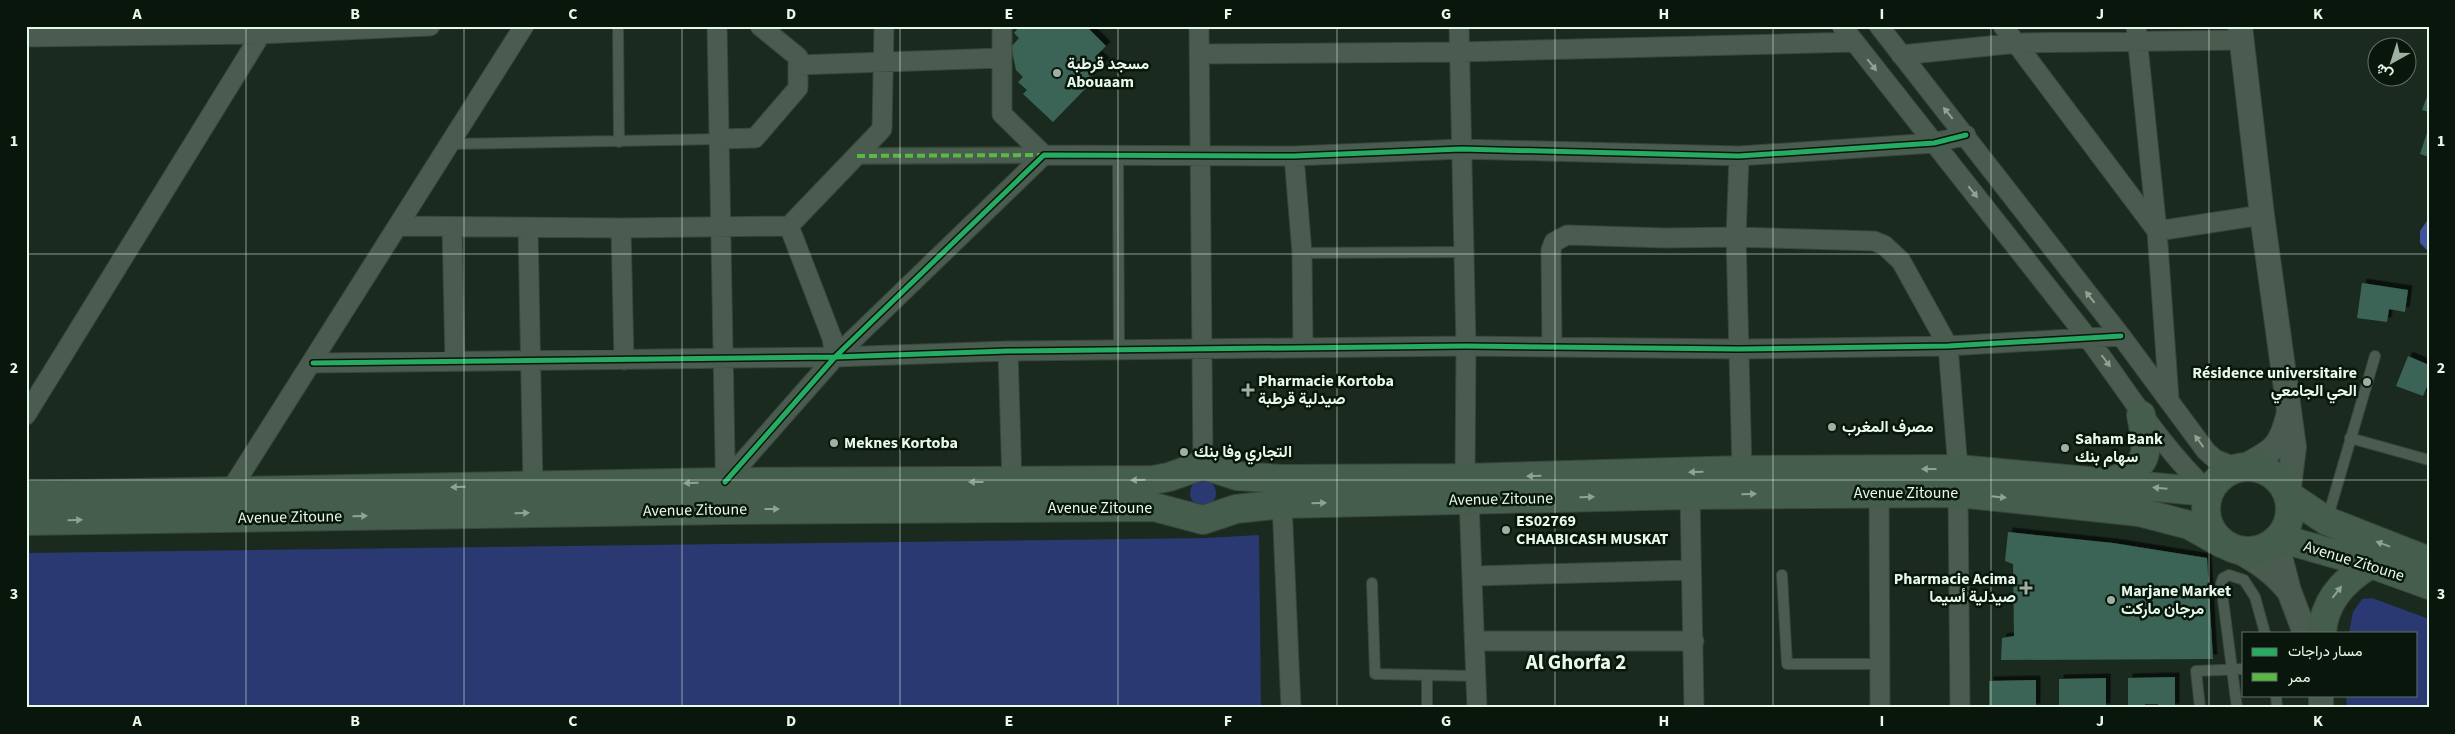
<svg xmlns="http://www.w3.org/2000/svg" width="2455" height="734" viewBox="0 0 2455 734" font-family="'Source Sans 3',Vazirmatn,sans-serif">
<style>
.green{fill:#2a3972}
.forest{fill:#40539e}
.building{fill:#3b6357;filter:url(#shadow)}
.lines{fill:none;stroke-linecap:round;stroke-linejoin:round}
.service-casing{stroke:#38453c;stroke-width:12}
.pedestrian-casing{stroke:#38453c;stroke-width:18}
.minor-casing{stroke:#38453c;stroke-width:21}
.tertiary-casing{stroke:#38453c;stroke-width:26}
.secondary-casing{stroke:#38453c;stroke-width:30}
.service{stroke:#495c4f;stroke-width:10}
.pedestrian{stroke:#495c4f;stroke-width:15}
.minor{stroke:#495c4f;stroke-width:19}
.tertiary{stroke:#495c4f;stroke-width:24}
.secondary{stroke:#445d4c;stroke-width:28}
.quiet{stroke:#58b947;stroke-width:4;stroke-dasharray:8 4;stroke-linecap:butt}
.cycleway-casing{stroke:#09160c;stroke-width:8}
.cycleway{stroke:#26ab63;stroke-width:5}
.oneway{fill:#90a395}
.oneway2{fill:#8da393}
.grid{fill:none;stroke:#e7f9ea;stroke-width:1;stroke-opacity:0.55}
.poi-dot{fill:#9fb1a3;stroke:#09160c;stroke-width:2}
.labels{text-anchor:middle;dominant-baseline:central;stroke-width:5;stroke-linejoin:round;paint-order:stroke}
.poi-label{font-size:16px;font-weight:bold;fill:#e7f9ea;stroke:#09160c;text-anchor:start}
.street-label{font-size:16px;fill:#e7f9ea;stroke:#09160c}
.district-label{font-size:21px;font-weight:bold;fill:#e7f9ea;stroke:#09160c}
.neatline{fill:none;stroke:#e7f9ea;stroke-width:2}
.grid-label{font-size:16px;text-anchor:middle;font-weight:bold;fill:#e7f9ea}
</style>
<defs>
<filter id="shadow"><feDropShadow dx="4.5" dy="-4.5" stdDeviation="0" flood-color="#0009"/></filter>
</defs>
<rect width="100%" height="100%" fill="#1a2a1f"/>
<path class="green" d="M1190 493a13 13 0 1 1 26 0a13 13 0 1 1-26 0Z
M 1259,535 L 1261,708 L 26,708 L 26,553 L 1206,538 Z
M 2372,598 L 2429,619 L 2429,708 L 2347,708 L 2346,695 L 2416,695 L 2416,633 L 2349,633 L 2353,612 L 2362,599 Z"/>
<path class="forest" d="M 2429,218 L 2429,252 L 2420,243 L 2420,231 Z"/>
<path class="building" d="M 1020,26 L 1086,26 L 1106,46 L 1097,55 L 1105,62 L 1086,82 L 1089,85 L 1053,122 L 1023,94 L 1027,90 L 1018,82 L 1023,77 L 1016,70 L 1011,47 L 1019,38 L 1014,33 Z
M 2429,91 L 2429,112 L 2422,110 Z
M 2429,127 L 2429,157 L 2420,154 Z
M 2362,283 L 2408,290 L 2405,312 L 2389,309 L 2387,322 L 2357,318 Z
M 2408,356 L 2429,365 L 2429,382 L 2423,396 L 2396,386 Z
M 2008,532 L 2113,543 L 2207,558 L 2213,659 L 2001,660 L 2002,638 L 2014,636 L 2013,564 L 2005,561 Z
M 2175,677 L 2175,708 L 2158,708 L 2158,704 L 2145,704 L 2145,708 L 2128,708 L 2128,678 Z
M 2106,678 L 2106,708 L 2076,706 L 2076,708 L 2059,708 L 2059,679 Z
M 2036,680 L 2036,708 L 1989,708 L 1989,681 Z"/>
<g class="lines">
<defs>
<path id="service" d="M 618,26 L 619,142
M 450,144 L 720,139
M 1118,154 L 1119,351
M 1302,253 L 1464,252
M 2350,438 L 2429,460
M 2327,520 L 2375,356
M 1782,575 L 1787,664 L 1880,664
M 1372,583 L 1375,674 L 1476,676
M 1427,676 L 1427,708
M 2276,695 L 2277,708
M 2200,708 L 2196,671 L 2244,669
M 2237,708 L 2221,584 L 2223,578 L 2229,575 L 2244,580 L 2255,597 L 2265,633"/>
<path id="pedestrian" d="M 857,156 L 1044,155"/>
<path id="minor" d="M 717,26 L 726,510
M 1002,26 L 1002,114 L 1044,155
M 1199,26 L 1203,465
M 1459,26 L 1466,346 L 1465,478
M 1842,26 L 2087,337 C 2127,390 2160,446 2209,492
M 1879,26 L 2121,336 L 2206,451 L 2215,459 L 2237,468
M 2003,26 L 2157,231 L 2262,215
M 2136,26 L 2157,231 L 2169,399
M 26,37 L 260,34 L 430,26
M 1199,54 L 1459,52 L 1855,42
M 1901,55 L 2018,43 L 2242,40
M 798,65 L 1001,58
M 720,139 L 755,138 L 798,88 L 798,57 L 760,26
M 1294,156 L 1302,253 L 1303,347
M 1739,156 L 1736,237 L 1742,470
M 399,226 L 621,228 L 789,226 L 882,129 L 884,26
M 789,226 L 832,338 L 835,357
M 528,227 L 533,485
M 452,228 L 455,361
M 621,228 L 624,360
M 1552,346 L 1551,250 L 1554,242 L 1567,235 L 1666,238 L 1736,237 L 1874,241 L 1884,245 L 1901,261 L 1948,346 L 1958,469
M 1008,351 L 1012,482
M 313,363 L 835,357 L 1008,351 L 1466,346 L 1739,349 L 1948,346 L 2121,336
M 26,415 L 266,26
M 725,482 L 835,357 L 1044,155 L 1294,156 L 1461,149 L 1739,156 L 1934,143 L 1966,135
M 230,491 L 524,26
M 1879,492 L 1880,708
M 1958,493 L 1960,708
M 1690,495 L 1694,708
M 1469,500 L 1477,708
M 1282,504 L 1291,708
M 1473,576 L 1691,570
M 1475,641 L 1694,641"/>
<path id="tertiary" d="M 2240,26 L 2262,215 L 2294,447 L 2288,495
M 2243,467 C 2272,451 2280,449 2288,416
M 2276,541 L 2289,591 L 2305,633
M 2236,550 C 2257,561 2272,571 2288,590
M 2321,695 L 2321,708"/>
<path id="secondary" d="M2206 509a42 42 0 1 1 84 0a42 42 0 1 1-84 0Z
M 2109,483 C 2149,465 2150,457 2141,415
M 26,495 L 725,482 L 1153,480 L 1169,477 L 1203,465 L 1237,476 L 1282,479 L 1465,478 L 1742,470 L 1958,469 L 2209,492
M 2288,495 L 2327,521 L 2429,561
M 26,521 L 726,510 L 1154,507 L 1203,520 L 1236,509 L 1282,504 L 1690,495 L 1958,493 L 2139,512 L 2189,525 L 2223,544
M 2279,538 L 2371,564 L 2429,585
M 2322,633 C 2324,600 2345,579 2371,564"/>
</defs>
<use href="#service" class="service-casing"/>
<use href="#pedestrian" class="pedestrian-casing"/>
<use href="#minor" class="minor-casing"/>
<use href="#tertiary" class="tertiary-casing"/>
<use href="#secondary" class="secondary-casing"/>
<use href="#service" class="service"/>
<use href="#pedestrian" class="pedestrian"/>
<use href="#minor" class="minor"/>
<use href="#tertiary" class="tertiary"/>
<use href="#secondary" class="secondary"/>
<path class="quiet" d="M 857,156 L 1044,155"/>
<defs>
<path id="cycleway" d="M 313,363 L 835,357 L 1008,351 L 1466,346 L 1739,349 L 1948,346 L 2121,336
M 725,482 L 835,357 L 1044,155 L 1294,156 L 1461,149 L 1739,156 L 1934,143 L 1966,135"/>
</defs>
<use href="#cycleway" class="cycleway-casing"/>
<use href="#cycleway" class="cycleway"/>
</g>
<defs><path id="oneway-solid" d="M-6-.8H1V-3.2L6.5 0L1 3.2V.8H-6Z" transform="scale(1.25)"/></defs>
<g class="oneway">
<use href="#oneway-solid" transform="translate(1872 65) rotate(52)"/>
<use href="#oneway-solid" transform="translate(1948 113) rotate(-129)"/>
<use href="#oneway-solid" transform="translate(1973 192) rotate(51)"/>
<use href="#oneway-solid" transform="translate(2090 297) rotate(-128)"/>
<use href="#oneway-solid" transform="translate(2106 361) rotate(53)"/>
<use href="#oneway-solid" transform="translate(2199 441) rotate(-126)"/>
</g>
<g class="oneway2">
<use href="#oneway-solid" transform="translate(1929 469) rotate(-180)"/>
<use href="#oneway-solid" transform="translate(1696 472) rotate(178)"/>
<use href="#oneway-solid" transform="translate(1534 476) rotate(178)"/>
<use href="#oneway-solid" transform="translate(1138 480) rotate(179)"/>
<use href="#oneway-solid" transform="translate(976 482) rotate(180)"/>
<use href="#oneway-solid" transform="translate(691 483) rotate(179)"/>
<use href="#oneway-solid" transform="translate(458 487) rotate(179)"/>
<use href="#oneway-solid" transform="translate(2160 488) rotate(-175)"/>
<use href="#oneway-solid" transform="translate(1749 494) rotate(-1)"/>
<use href="#oneway-solid" transform="translate(1587 497) rotate(-1)"/>
<use href="#oneway-solid" transform="translate(1999 497) rotate(6)"/>
<use href="#oneway-solid" transform="translate(1319 503) rotate(-1)"/>
<use href="#oneway-solid" transform="translate(772 509)"/>
<use href="#oneway-solid" transform="translate(522 513) rotate(-1)"/>
<use href="#oneway-solid" transform="translate(360 516) rotate(-1)"/>
<use href="#oneway-solid" transform="translate(75 520) rotate(-1)"/>
<use href="#oneway-solid" transform="translate(2383 544) rotate(-160)"/>
<use href="#oneway-solid" transform="translate(2337 592) rotate(-52)"/>
</g>
<path class="grid" d="M 246,26 L 246,708M 464,26 L 464,708M 682,26 L 682,708M 900,26 L 900,708M 1118,26 L 1118,708M 1337,26 L 1337,708M 1555,26 L 1555,708M 1773,26 L 1773,708M 1991,26 L 1991,708M 2209,26 L 2209,708M 26,254 L 2429,254M 26,480 L 2429,480"/>
<g class="poi-dot">
<circle cx="1057" cy="73" r="5"/>
<circle cx="2367" cy="382" r="5"/>
<path d="M1245.5 382.5h5v5h5v5h-5v5h-5v-5h-5v-5h5z"/>
<circle cx="1832" cy="427" r="5"/>
<circle cx="834" cy="443" r="5"/>
<circle cx="2065" cy="448" r="5"/>
<circle cx="1184" cy="452" r="5"/>
<circle cx="1506" cy="530" r="5"/>
<path d="M2023.5 580.5h5v5h5v5h-5v5h-5v-5h-5v-5h5z"/>
<circle cx="2111" cy="600" r="5"/>
</g>
<g class="labels">
<g class="poi-label">
<text x="1067" y="64">مسجد قرطبة<tspan x="1067" dy="18">Abouaam</tspan></text>
<text x="2357" y="373" text-anchor="end">Résidence universitaire<tspan x="2357" dy="18">الحي الجامعي</tspan></text>
<text x="1258" y="381">Pharmacie Kortoba<tspan x="1258" dy="18">صيدلية قرطبة</tspan></text>
<text x="1842" y="427">مصرف المغرب</text>
<text x="2075" y="439">Saham Bank<tspan x="2075" dy="18">سهام بنك</tspan></text>
<text x="844" y="443">Meknes Kortoba</text>
<text x="1194" y="452">التجاري وفا بنك</text>
<text x="1516" y="521">ES02769<tspan x="1516" dy="18">CHAABICASH MUSKAT</tspan></text>
<text x="2016" y="579" text-anchor="end">Pharmacie Acima<tspan x="2016" dy="18">صيدلية أسيما</tspan></text>
<text x="2121" y="591">Marjane Market<tspan x="2121" dy="18">مرجان ماركت</tspan></text>
</g>
<g class="street-label">
<text x="1906" y="493">Avenue Zitoune</text>
<text transform="translate(1501 499) rotate(-1)">Avenue Zitoune</text>
<text x="1100" y="508">Avenue Zitoune</text>
<text transform="translate(695 510) rotate(-1)">Avenue Zitoune</text>
<text transform="translate(290 517) rotate(-1)">Avenue Zitoune</text>
<text transform="translate(2354 561) rotate(17)">Avenue Zitoune</text>
</g>
<g class="district-label">
<text x="1576" y="662">Al Ghorfa 2</text>
</g>
</g>
<rect width="2455" height="734" fill="none" stroke="#09160c" stroke-width="55"/>
<rect x="2242" y="632" width="175" height="65" fill="#09160c" stroke="#627165"/>
<rect x="2252" y="648" width="25" height="8" fill="#26ab63" stroke="#627165"/>
<text x="2288" y="656" font-size="15" fill="#e7f9ea">مسار دراجات</text>
<rect x="2252" y="673" width="25" height="8" fill="#58b947" stroke="#627165"/>
<text x="2288" y="682" font-size="15" fill="#e7f9ea">ممر</text>
<g transform="translate(2392 62) rotate(219)"><circle r="24" fill="#09160c" stroke="#627165"/>
<path d="M0-4L9 19L0 12L-9 19Z" fill="#9fb1a3"/>
<text y="-8" font-size="14" font-weight="bold" text-anchor="middle" fill="#e7f9ea">ش</text>
</g>
<rect x="28" y="28" width="2400" height="678" class="neatline"/>
<g class="grid-label">
<text x="137" y="19">A</text>
<text x="355" y="19">B</text>
<text x="573" y="19">C</text>
<text x="791" y="19">D</text>
<text x="1009" y="19">E</text>
<text x="1228" y="19">F</text>
<text x="1446" y="19">G</text>
<text x="1664" y="19">H</text>
<text x="1882" y="19">I</text>
<text x="2100" y="19">J</text>
<text x="2318" y="19">K</text>
<text x="14" y="146">1</text>
<text x="2441" y="146">1</text>
<text x="14" y="373">2</text>
<text x="2441" y="373">2</text>
<text x="14" y="599">3</text>
<text x="2441" y="599">3</text>
<text x="137" y="726">A</text>
<text x="355" y="726">B</text>
<text x="573" y="726">C</text>
<text x="791" y="726">D</text>
<text x="1009" y="726">E</text>
<text x="1228" y="726">F</text>
<text x="1446" y="726">G</text>
<text x="1664" y="726">H</text>
<text x="1882" y="726">I</text>
<text x="2100" y="726">J</text>
<text x="2318" y="726">K</text>
</g>
</svg>
